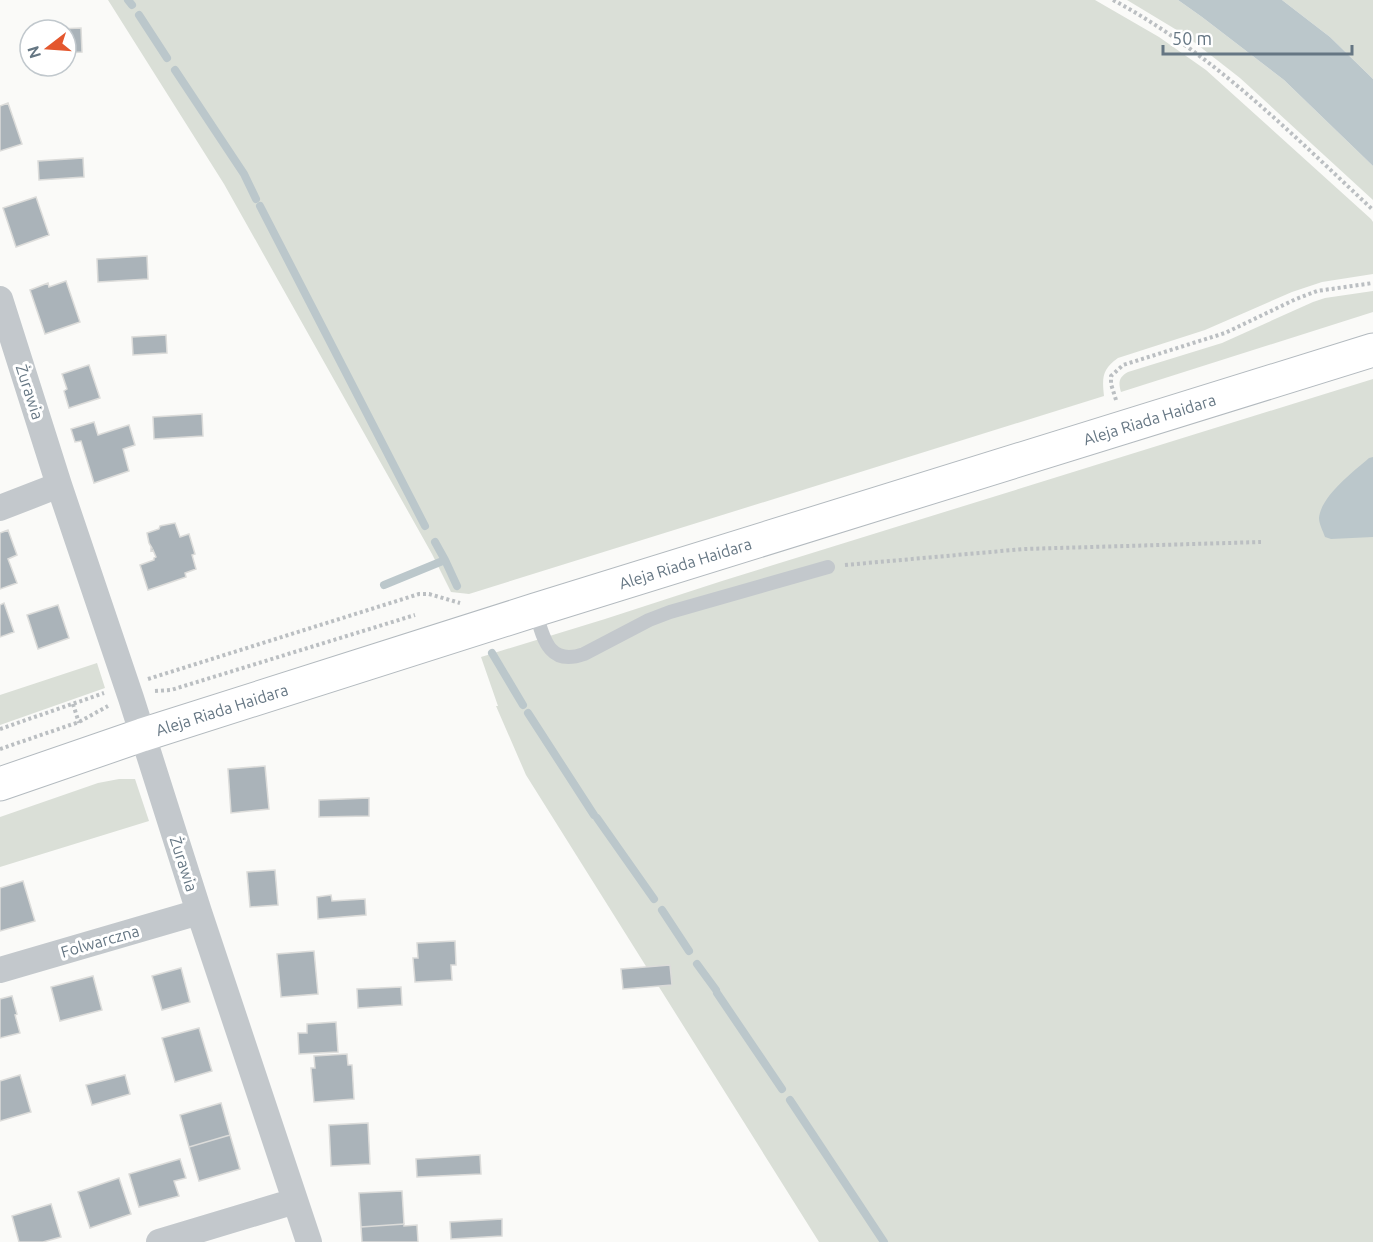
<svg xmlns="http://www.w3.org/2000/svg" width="1373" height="1242" viewBox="0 0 1373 1242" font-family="Ubuntu,sans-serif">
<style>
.green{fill:#dadfd7}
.water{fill:#bbc7cb}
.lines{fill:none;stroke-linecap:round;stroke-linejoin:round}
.stream{stroke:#bbc7cb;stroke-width:8}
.building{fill:#aab3b9;stroke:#dcdcda;stroke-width:1.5}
.secondary-casing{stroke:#b3babf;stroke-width:35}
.path{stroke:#bbbfc2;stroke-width:4;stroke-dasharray:3 3;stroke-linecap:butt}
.lane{stroke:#c3c8cc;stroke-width:14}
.street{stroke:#c3c8cc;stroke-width:26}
.secondary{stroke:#fff;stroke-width:33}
.labels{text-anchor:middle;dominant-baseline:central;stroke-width:6;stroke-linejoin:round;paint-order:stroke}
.street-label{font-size:16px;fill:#657683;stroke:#fff}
</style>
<rect width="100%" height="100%" fill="#fafaf8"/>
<path class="green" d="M 108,0 L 1095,0 L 1159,37 L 1206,70 L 1371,219 L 1373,222 L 1373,274 L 1322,282 L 1292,292 L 1205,330 L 1118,358 C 1102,369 1102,378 1104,396 L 469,594 L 451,592 L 432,554 L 224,184 Z
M 1127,0 L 1178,0 L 1202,17 L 1284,80 L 1373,166 L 1373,200 L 1240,78 L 1185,35 Z
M 1282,0 L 1373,0 L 1373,79 L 1330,37 Z
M 1373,291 L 1373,312 L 1121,392 C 1118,382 1119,377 1128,372 L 1222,343 L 1313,302 L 1325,298 Z
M 1373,379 L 1373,1242 L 819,1242 L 526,775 L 496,706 L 498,706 L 481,657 L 605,619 L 722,581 Z
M 97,663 L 105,688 L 0,725 L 0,695 Z
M 119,779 L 135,779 L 149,821 L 0,867 L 0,817 L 98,783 Z"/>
<path class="water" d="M 1178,0 L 1282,0 L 1330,37 L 1373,79 L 1373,166 L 1284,80 L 1202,17 Z
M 1373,457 L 1373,537 L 1331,539 L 1325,537 C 1323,531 1319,524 1319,518 C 1321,496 1353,472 1369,458 Z"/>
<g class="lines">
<path class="stream" d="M 128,0 L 132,5
M 139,15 L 167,58
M 175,70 L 244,174 L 256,199
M 260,206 L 425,526
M 445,560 L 457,586
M 384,585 L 445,560 L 435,542
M 492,653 L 523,705
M 528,713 L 594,815
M 597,818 L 654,899
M 662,910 L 689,951
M 697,964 L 716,990
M 717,993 L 782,1089
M 790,1100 L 884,1242"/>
</g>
<path class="building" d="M 81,28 L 82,52 L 66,53 L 66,30 L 32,30 Z
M 8,103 L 22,144 L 0,151 L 0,106 Z
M 83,158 L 84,177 L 39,180 L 38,161 Z
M 36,197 L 49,235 L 16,247 L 3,208 Z
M 147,256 L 148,279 L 98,282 L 97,259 Z
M 66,281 L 80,322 L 45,334 L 30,290 L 48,283 L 49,287 Z
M 166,335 L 167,353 L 133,355 L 132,337 Z
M 89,365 L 100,398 L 69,408 L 64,391 L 67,389 L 62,374 Z
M 202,414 L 203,436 L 154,439 L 153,417 Z
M 94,422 L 98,435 L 129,425 L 135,445 L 123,449 L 129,471 L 94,483 L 81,441 L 75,442 L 71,429 Z
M 175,523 L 180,537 L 189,534 L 195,554 L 192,555 L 196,569 L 185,573 L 186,577 L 148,590 L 140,565 L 154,560 L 154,558 L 156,557 L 153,550 L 151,551 L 151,548 L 152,548 L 149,543 L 147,533 L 159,529 L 160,526 Z
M 8,530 L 17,555 L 8,559 L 17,583 L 0,589 L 0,533 Z
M 4,603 L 14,632 L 0,637 L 0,605 Z
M 58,605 L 69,638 L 38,649 L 27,615 Z
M 265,766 L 269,809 L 231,813 L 228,769 Z
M 369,798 L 369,816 L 319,817 L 319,800 Z
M 275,870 L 278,905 L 250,907 L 247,872 Z
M 23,881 L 35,921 L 0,931 L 0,888 Z
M 331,895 L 332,901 L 365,899 L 366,915 L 318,919 L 317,897 Z
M 455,941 L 456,965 L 451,965 L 452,980 L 415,982 L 413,958 L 418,958 L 417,943 Z
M 314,951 L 318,994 L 281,997 L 277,954 Z
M 670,965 L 672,985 L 623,989 L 621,969 Z
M 181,968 L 190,1002 L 162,1010 L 152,976 Z
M 93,976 L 102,1010 L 60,1021 L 51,987 Z
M 401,987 L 402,1005 L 358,1008 L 357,989 Z
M 12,996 L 17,1014 L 15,1015 L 20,1033 L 0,1038 L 0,999 Z
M 336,1022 L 338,1052 L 299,1054 L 298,1033 L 307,1033 L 307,1024 Z
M 199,1028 L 212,1071 L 175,1082 L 162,1038 Z
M 347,1054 L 348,1065 L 352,1065 L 354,1099 L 314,1102 L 311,1068 L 315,1068 L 314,1056 Z
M 20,1075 L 31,1112 L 0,1121 L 0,1081 Z
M 125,1075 L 130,1094 L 92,1105 L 86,1085 Z
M 221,1103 L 230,1135 L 189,1147 L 180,1115 Z
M 368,1123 L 370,1164 L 331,1166 L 329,1125 Z
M 230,1135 L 240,1169 L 199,1181 L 189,1147 Z
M 480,1155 L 481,1174 L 417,1177 L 416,1159 Z
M 180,1159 L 186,1178 L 174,1181 L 179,1196 L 139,1207 L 129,1174 Z
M 119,1178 L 131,1214 L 90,1228 L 78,1192 Z
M 402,1191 L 404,1224 L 361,1227 L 359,1193 Z
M 51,1204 L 61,1237 L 43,1242 L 19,1242 L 12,1216 Z
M 502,1219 L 502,1236 L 451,1239 L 450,1222 Z
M 404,1224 L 404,1226 L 417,1225 L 418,1242 L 362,1242 L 361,1227 Z"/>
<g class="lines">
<defs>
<g id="secondary">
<path id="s1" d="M 0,784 L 142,735 L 535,610 L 1373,350"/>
</g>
</defs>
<use href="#secondary" class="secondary-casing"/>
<path class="path" d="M 1113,0 C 1212,53 1292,134 1373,210
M 1116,400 L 1111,384 L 1111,376 L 1123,365 L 1225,333 L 1296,299 L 1317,291 L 1373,283
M 845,565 L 1024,549 L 1261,542
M 148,679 L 419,594 L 429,594 L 460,603
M 155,691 L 171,690 L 415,615
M 73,704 L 79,723
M 0,729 L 104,693
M 0,749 L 79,722 L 108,706"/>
<path class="lane" d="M 535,610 C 543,637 548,667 584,654 L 649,620 L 670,612 L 828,567"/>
<path class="street" d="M 0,299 L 59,485 L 131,698 L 199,912 L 309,1242
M 0,508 L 59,485
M 0,970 L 199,912
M 159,1242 L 295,1201"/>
<use href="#secondary" class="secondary"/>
</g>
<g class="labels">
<g class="street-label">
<text transform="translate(30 392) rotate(72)">Żurawia</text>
<text stroke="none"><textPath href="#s1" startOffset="1206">Aleja Riada Haidara</textPath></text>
<text stroke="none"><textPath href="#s1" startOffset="720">Aleja Riada Haidara</textPath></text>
<text stroke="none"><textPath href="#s1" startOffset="234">Aleja Riada Haidara</textPath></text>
<text transform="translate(184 864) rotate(72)">Żurawia</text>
<text transform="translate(100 941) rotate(-16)">Folwarczna</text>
</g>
</g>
<g transform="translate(48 48) rotate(253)"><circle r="28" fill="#ffffff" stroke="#c1c8cd" stroke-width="1.5"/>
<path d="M0-4.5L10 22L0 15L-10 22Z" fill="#e4572e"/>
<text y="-9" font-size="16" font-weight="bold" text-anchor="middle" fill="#657683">N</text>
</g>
<path d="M1163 45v9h189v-9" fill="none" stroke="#657683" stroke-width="3"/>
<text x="1172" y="45" font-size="18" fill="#657683" stroke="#ffffff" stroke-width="4.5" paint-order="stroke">50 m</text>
</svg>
